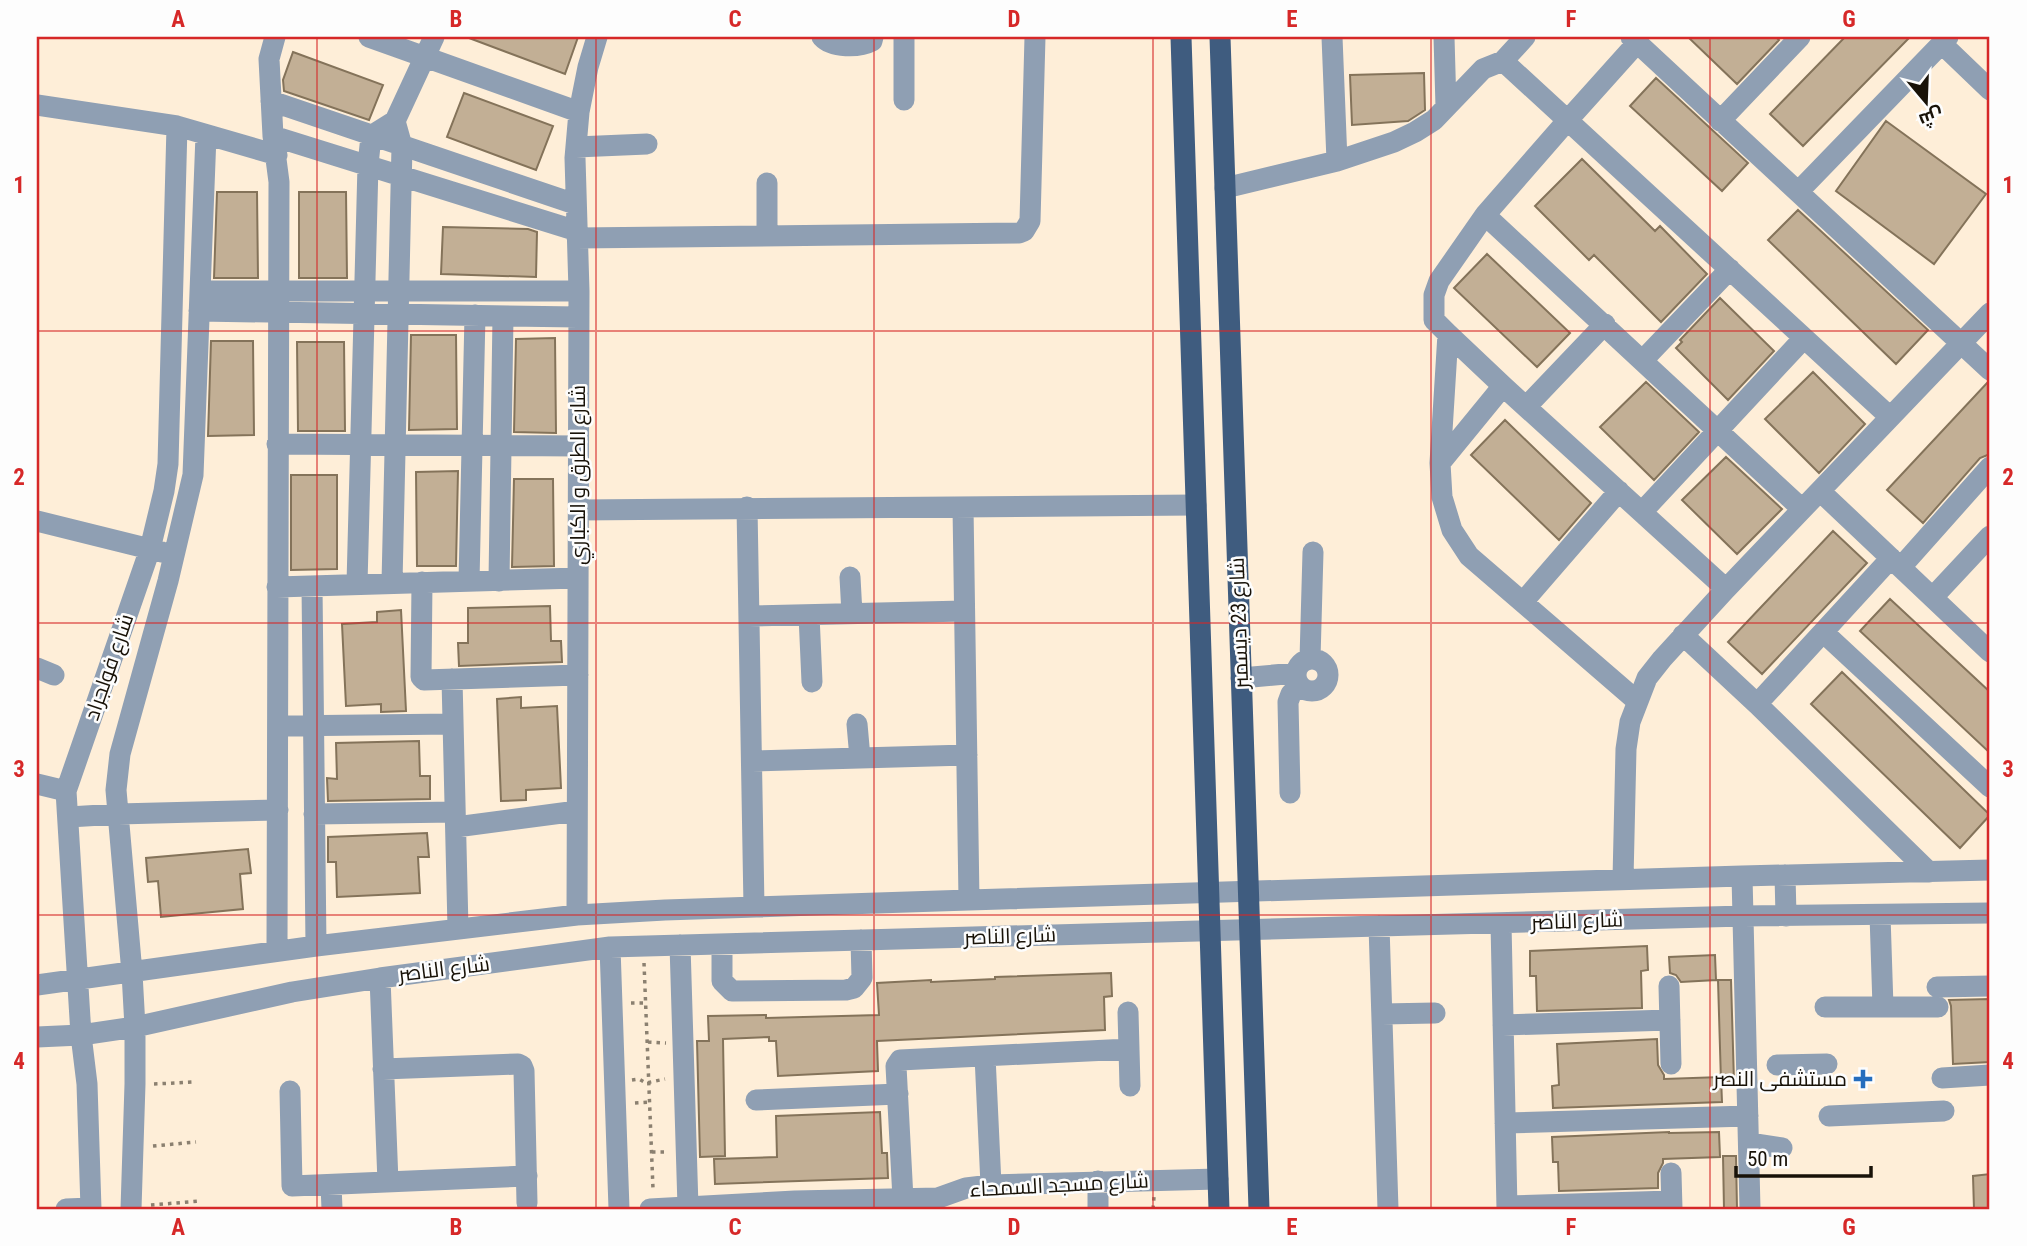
<svg xmlns="http://www.w3.org/2000/svg" width="2027" height="1246" viewBox="0 0 2027 1246" font-family="'Roboto Condensed',Cairo,sans-serif">
<style>
.building{fill:#c2af95;stroke:#84735a;stroke-width:2}
.lines{fill:none;stroke-linecap:round;stroke-linejoin:round}
.path{stroke:#8b8070;stroke-width:3.5;stroke-dasharray:3.5 5;stroke-linecap:butt}
.minor{stroke:#8f9fb3;stroke-width:21}
.major{stroke:#3f5c7f;stroke-width:21}
.grid{fill:none;stroke:#d62828;stroke-width:2;stroke-opacity:0.55}
.poi-dot{fill:#256dbd;stroke:#fdfdfd;stroke-width:2.5}
.labels{text-anchor:middle;dominant-baseline:central;stroke-width:5;stroke-linejoin:round;paint-order:stroke}
.street-label{font-size:21px;fill:#181208;stroke:#fdfdfd}
.poi-label{font-size:21px;fill:#181208;stroke:#fdfdfd;text-anchor:end}
.neatline{fill:none;stroke:#d62828;stroke-width:2.5}
.grid-label{font-size:23px;text-anchor:middle;font-weight:bold;fill:#d62828}
</style>
<rect width="100%" height="100%" fill="#feeed8"/>
<path class="building" d="M 469,37 L 578,37 L 565,74 L 469,38 Z
M 1688,37 L 1776,37 L 1779,40 L 1737,84 Z
M 1845,37 L 1910,37 L 1803,146 L 1770,114 Z
M 293,52 L 383,85 L 369,120 L 284,91 L 283,80 Z
M 1424,73 L 1425,110 L 1408,121 L 1352,125 L 1350,75 Z
M 1656,78 L 1748,163 L 1722,191 L 1630,106 Z
M 464,93 L 553,126 L 536,170 L 447,137 Z
M 1886,121 L 1986,194 L 1934,264 L 1836,191 Z
M 1582,159 L 1655,231 L 1660,226 L 1707,274 L 1661,322 L 1594,255 L 1589,260 L 1535,206 Z
M 217,192 L 257,192 L 258,278 L 214,278 Z
M 299,192 L 346,192 L 347,278 L 299,278 Z
M 1798,210 L 1928,330 L 1896,364 L 1768,240 Z
M 443,227 L 528,229 L 537,232 L 536,277 L 441,274 Z
M 1487,254 L 1570,333 L 1537,367 L 1454,288 Z
M 1720,298 L 1774,351 L 1728,400 L 1676,348 L 1682,342 L 1680,340 Z
M 411,335 L 456,335 L 457,429 L 409,430 Z
M 555,338 L 556,433 L 514,432 L 516,339 Z
M 211,341 L 253,341 L 254,435 L 208,436 Z
M 297,342 L 344,342 L 345,431 L 298,431 Z
M 1813,372 L 1865,424 L 1819,473 L 1765,419 Z
M 1646,382 L 1699,432 L 1654,480 L 1600,427 Z
M 1987,383 L 1990,383 L 1990,454 L 1980,458 L 1923,523 L 1887,490 Z
M 1505,420 L 1591,503 L 1559,540 L 1471,455 Z
M 1726,457 L 1782,509 L 1737,554 L 1682,500 Z
M 458,471 L 456,566 L 417,566 L 416,472 Z
M 291,475 L 337,475 L 337,569 L 291,570 Z
M 514,479 L 553,479 L 554,566 L 512,567 Z
M 1833,531 L 1867,563 L 1762,674 L 1728,642 Z
M 1890,599 L 1990,692 L 1990,753 L 1860,631 Z
M 550,606 L 551,641 L 561,641 L 562,662 L 459,666 L 458,643 L 468,643 L 468,608 Z
M 401,610 L 406,711 L 381,712 L 381,704 L 346,706 L 342,624 L 377,622 L 377,612 Z
M 1842,672 L 1990,815 L 1960,848 L 1811,704 Z
M 521,697 L 521,708 L 557,706 L 561,788 L 526,790 L 526,800 L 501,801 L 497,699 Z
M 419,741 L 420,776 L 430,776 L 430,799 L 328,801 L 327,778 L 337,779 L 336,743 Z
M 427,833 L 429,857 L 418,857 L 420,893 L 337,897 L 336,862 L 328,862 L 328,837 Z
M 248,849 L 251,873 L 240,874 L 243,909 L 161,917 L 158,881 L 148,882 L 146,858 Z
M 1647,946 L 1648,970 L 1641,971 L 1642,1008 L 1537,1011 L 1536,976 L 1530,976 L 1530,951 Z
M 1715,955 L 1716,980 L 1681,982 L 1676,975 L 1670,973 L 1669,957 Z
M 1111,973 L 1112,996 L 1104,997 L 1105,1030 L 877,1041 L 878,1071 L 778,1076 L 776,1041 L 769,1041 L 769,1037 L 723,1039 L 725,1156 L 700,1157 L 697,1041 L 709,1041 L 708,1016 L 766,1015 L 766,1018 L 879,1015 L 877,983 L 931,980 L 931,982 L 995,979 L 995,977 Z
M 1718,980 L 1731,980 L 1734,1082 L 1721,1082 Z
M 1990,999 L 1990,1062 L 1953,1064 L 1951,1006 L 1949,1000 Z
M 1657,1039 L 1658,1065 L 1664,1075 L 1664,1079 L 1721,1077 L 1722,1102 L 1553,1108 L 1552,1086 L 1559,1085 L 1557,1044 Z
M 880,1112 L 882,1153 L 887,1153 L 888,1178 L 715,1184 L 714,1159 L 777,1157 L 776,1116 Z
M 1669,1132 L 1669,1133 L 1719,1132 L 1720,1157 L 1663,1159 L 1663,1163 L 1658,1173 L 1658,1188 L 1559,1191 L 1558,1162 L 1553,1162 L 1552,1137 Z
M 1723,1156 L 1736,1156 L 1737,1209 L 1724,1209 Z
M 1990,1174 L 1990,1209 L 1974,1209 L 1973,1176 Z"/>
<g class="lines">
<path class="path" d="M 644,963 L 653,1189
M 631,1003 L 646,1003
M 648,1042 L 666,1043
M 632,1080 L 639,1079 L 646,1083 L 665,1079
M 154,1084 L 193,1082
M 635,1103 L 650,1102
M 153,1146 L 196,1142
M 652,1152 L 667,1152
M 151,1205 L 201,1201
M 1153,1209 L 1154,1197"/>
<path class="minor" d="M 275,37 L 269,59 L 273,136 L 279,182 L 277,951
M 369,37 L 579,112
M 822,37 C 832,48 859,48 872,41 L 873,37
M 1332,37 L 1337,161
M 1444,37 L 1446,107
M 1631,37 L 1990,370
M 1637,43 L 1567,121 L 1485,215 L 1802,509
M 1941,43 L 1990,90
M 1503,61 L 1890,417
M 904,100 L 904,37
M 271,101 L 575,204
M 37,105 L 177,126 L 277,155
M 1720,121 L 1800,37
M 273,136 L 577,231
M 576,147 L 647,144
M 1225,188 L 1337,161 L 1394,142 L 1415,132 L 1434,120 L 1483,69 L 1503,61 L 1525,37
M 1798,192 L 1948,37
M 1485,215 L 1439,281 L 1434,295 L 1434,320 L 1448,334 L 1440,463 L 1442,497 L 1452,530 L 1469,556 L 1637,701
M 767,236 L 767,183
M 577,238 L 1019,233 L 1024,231 L 1030,221 L 1035,37
M 200,291 L 579,291
M 199,311 L 578,317
M 1448,334 L 1503,386 L 1726,589
M 1643,360 L 1730,269
M 1526,407 L 1605,324
M 277,444 L 578,446
M 1440,463 L 1503,386
M 1820,491 L 1990,652
M 747,507 L 754,907
M 963,507 L 969,900
M 578,510 L 1196,505
M 1642,512 L 1804,338
M 37,521 L 162,552
M 1901,567 L 1990,467
M 850,577 L 852,614
M 469,581 L 475,315
M 499,581 L 503,316
M 422,582 L 421,677 L 424,680 L 578,675
M 392,583 L 402,146 L 395,121
M 357,584 L 368,165 L 371,136 L 395,121 L 434,37
M 312,586 L 316,946
M 277,587 L 578,578
M 1933,597 L 1990,536
M 1523,602 L 1619,491
M 809,615 L 812,682
M 749,616 L 964,611
M 1823,632 L 1990,787
M 1683,635 L 1757,704 L 1929,872
M1296 675a16 16 0 1 1 32 0a16 16 0 1 1-32 0Z
M 1310,659 L 1313,552
M 37,668 L 54,675
M 1241,678 L 1296,673
M 452,679 L 458,928
M 1757,704 L 1891,558
M 857,724 L 860,758
M 278,726 L 453,724
M 752,761 L 967,755
M 37,784 L 66,791
M 1290,793 L 1288,702 L 1291,694 L 1299,686
M 314,814 L 455,812
M 69,817 L 118,814 L 278,810
M 456,827 L 577,811
M 1785,875 L 1786,916
M 1742,876 L 1750,1209
M 1623,879 L 1626,749 L 1630,722 L 1647,678 L 1662,659 L 1726,589 L 1990,313
M 577,915 L 579,291 L 575,158 L 579,112 L 588,67 L 597,37
M 1880,915 L 1883,1007
M 1501,923 L 1507,1209
M 1379,926 L 1388,1209
M 722,944 L 722,981 L 732,991 L 846,990 L 854,988 L 862,978 L 861,940
M 680,945 L 688,1207
M 610,947 L 619,1209
M 380,978 L 388,1182
M 37,985 L 316,946 L 577,915 L 665,910 L 969,900 L 1742,876 L 1990,870
M 1669,986 L 1671,1064
M 1937,987 L 1990,986
M 1825,1007 L 1938,1007
M 1128,1012 L 1130,1086
M 1382,1014 L 1435,1013
M 1503,1025 L 1670,1020
M 37,1037 L 81,1035 L 135,1027 L 292,992 L 380,978 L 610,947 L 1744,916 L 1990,913
M 985,1056 L 991,1185
M 1777,1065 L 1827,1064
M 383,1069 L 518,1064 L 522,1066 L 524,1071 L 527,1203
M 1942,1078 L 1990,1075
M 290,1091 L 292,1186 L 527,1176
M 756,1100 L 898,1094
M 1829,1116 L 1944,1111
M 1505,1123 L 1748,1116
M 1749,1143 L 1782,1148
M 1671,1173 L 1672,1209
M 1098,1181 L 1098,1209
M 331,1185 L 332,1209
M 903,1199 L 896,1066 L 900,1060 L 1129,1049
M 1507,1206 L 1671,1201
M 66,1209 L 91,1208
M 91,1209 L 87,1084 L 81,1035 L 66,791 L 150,549 L 164,491 L 168,464 L 177,126
M 131,1209 L 135,1084 L 135,1027 L 132,973 L 116,790 L 120,754 L 168,581 L 193,475 L 206,135
M 650,1209 L 795,1201 L 938,1198 L 966,1188 L 991,1185 L 1218,1179"/>
<path class="major" d="M 1181,37 L 1219,1209
M 1220,37 L 1259,1209"/>
</g>
<path class="grid" d="M 317,37 L 317,1209M 596,37 L 596,1209M 874,37 L 874,1209M 1153,37 L 1153,1209M 1431,37 L 1431,1209M 1710,37 L 1710,1209M 37,331 L 1990,331M 37,623 L 1990,623M 37,915 L 1990,915"/>
<path class="poi-dot" d="M1859.5 1068.5h7v7h7v7h-7v7h-7v-7h-7v-7h7z"/>
<g class="labels">
<g class="street-label">
<text transform="translate(578 475) rotate(-90)">شارع الطرق و الكباري</text>
<text transform="translate(1239 623) rotate(-92)">شارع 23 ديسمبر</text>
<text transform="translate(109 667) rotate(-71)">شارع فولجراد</text>
<text transform="translate(1577 921) rotate(-2)">شارع الناصر</text>
<text transform="translate(1010 936) rotate(-2)">شارع الناصر</text>
<text transform="translate(444 969) rotate(-7)">شارع الناصر</text>
<text transform="translate(1059 1185) rotate(-3)">شارع مسجد السمحاء</text>
</g>
<g class="poi-label">
<text x="1847" y="1079">مستشفى النصر</text>
</g>
</g>
<rect width="2027" height="1246" fill="none" stroke="#fdfdfd" stroke-width="77"/>
<g transform="translate(1926 102) rotate(161)" stroke="#fdfdfd" stroke-width="5" paint-order="stroke">
<path d="M0-5L12 26L0 18L-12 26Z" fill="#181208"/>
<text y="-10" font-size="19" font-weight="bold" text-anchor="middle" fill="#181208">ش</text>
</g>
<path d="M1736 1166v10h135v-10" fill="none" stroke="#181208" stroke-width="3.5"/>
<text x="1747" y="1166" font-size="21" fill="#181208" stroke="#fdfdfd" stroke-width="5" paint-order="stroke">50 m</text>
<rect x="38" y="38" width="1950" height="1170" class="neatline"/>
<g class="grid-label">
<text x="178" y="27">A</text>
<text x="456" y="27">B</text>
<text x="735" y="27">C</text>
<text x="1014" y="27">D</text>
<text x="1292" y="27">E</text>
<text x="1571" y="27">F</text>
<text x="1849" y="27">G</text>
<text x="19" y="193">1</text>
<text x="2008" y="193">1</text>
<text x="19" y="485">2</text>
<text x="2008" y="485">2</text>
<text x="19" y="777">3</text>
<text x="2008" y="777">3</text>
<text x="19" y="1069">4</text>
<text x="2008" y="1069">4</text>
<text x="178" y="1235">A</text>
<text x="456" y="1235">B</text>
<text x="735" y="1235">C</text>
<text x="1014" y="1235">D</text>
<text x="1292" y="1235">E</text>
<text x="1571" y="1235">F</text>
<text x="1849" y="1235">G</text>
</g>
</svg>
